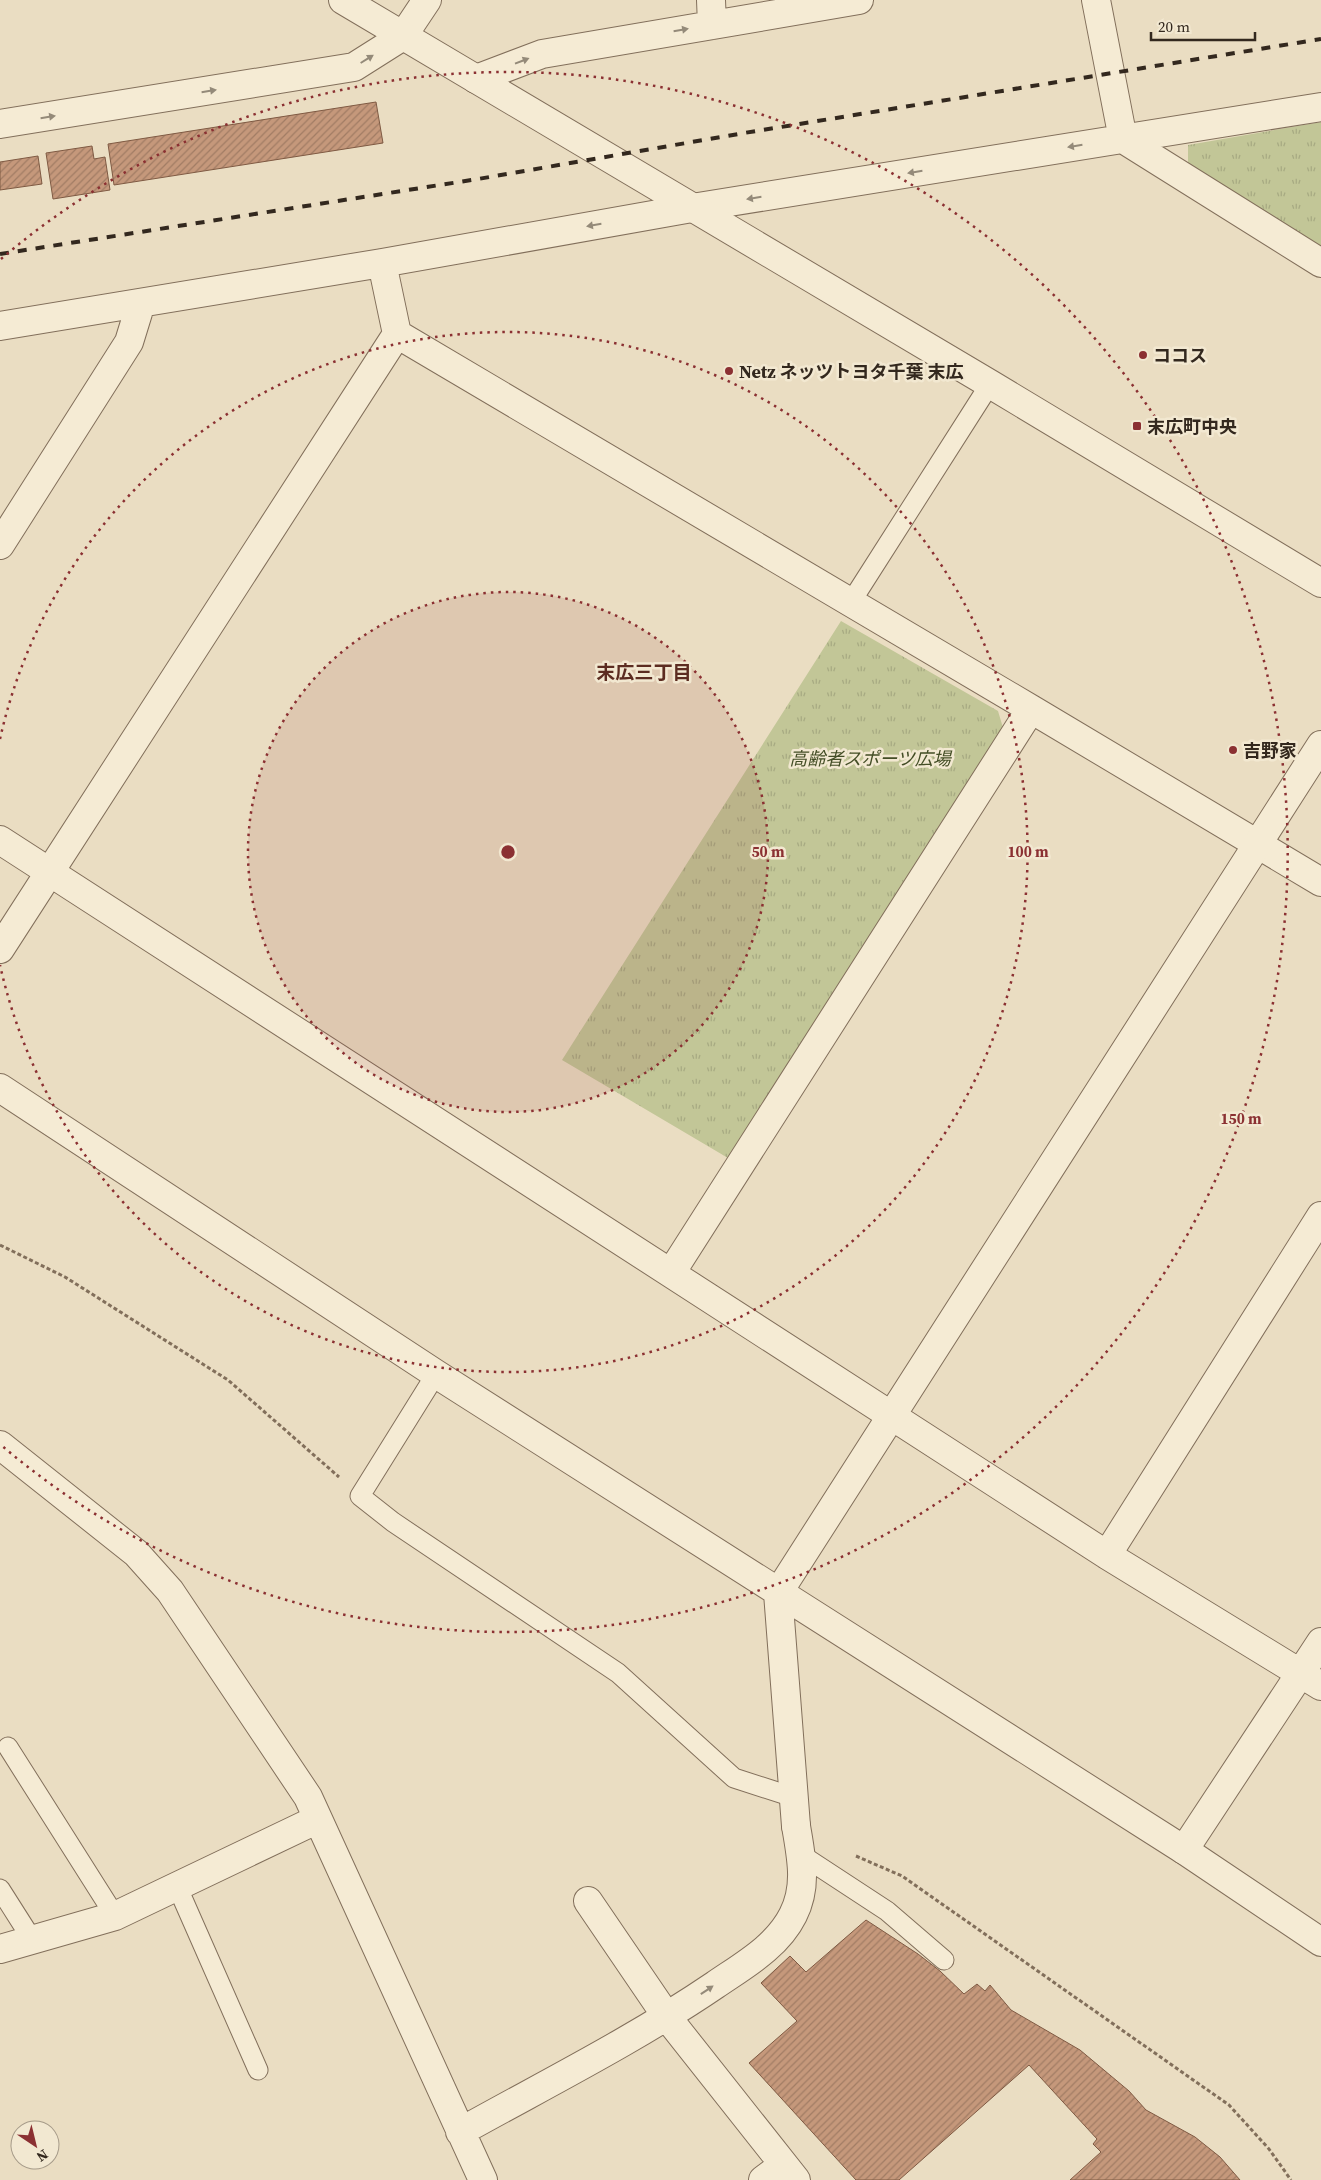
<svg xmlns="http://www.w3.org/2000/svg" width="1321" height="2180" viewBox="0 0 1321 2180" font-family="'Source Serif 4','Noto Sans JP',serif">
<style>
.grass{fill:url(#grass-tufts)}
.building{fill:url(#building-hatch);stroke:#7f5a43}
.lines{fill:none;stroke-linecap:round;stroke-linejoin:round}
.service-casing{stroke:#826f5b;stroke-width:21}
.minor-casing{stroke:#826f5b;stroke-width:30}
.tertiary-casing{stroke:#826f5b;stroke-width:30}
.path{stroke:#826f5b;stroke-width:3;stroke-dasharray:4 2.5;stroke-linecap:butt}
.service{stroke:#f5ebd4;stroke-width:19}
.minor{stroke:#f5ebd4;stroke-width:28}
.tertiary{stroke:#f5ebd4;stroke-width:28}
.rail{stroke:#33281e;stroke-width:4;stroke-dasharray:9 9;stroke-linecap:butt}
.oneway{fill:#948a79}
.ring{fill:none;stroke:#8b3032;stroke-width:2.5;stroke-dasharray:2.5 5}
.poi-dot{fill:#8b3032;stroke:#f2e8d1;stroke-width:2}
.labels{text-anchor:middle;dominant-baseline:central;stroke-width:5;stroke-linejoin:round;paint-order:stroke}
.poi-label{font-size:18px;font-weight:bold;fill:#33281e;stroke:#f2e8d1;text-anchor:start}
.park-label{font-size:18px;font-style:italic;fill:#444e26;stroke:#f2e8d1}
.neighbourhood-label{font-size:19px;font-weight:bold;fill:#5c2c21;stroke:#f2e8d1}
.centre{fill:#8b3032;stroke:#f2e8d1;stroke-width:2.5}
.ring-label{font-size:15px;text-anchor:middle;font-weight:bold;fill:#8b3032;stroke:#f2e8d1;stroke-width:5;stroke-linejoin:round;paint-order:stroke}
</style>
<defs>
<pattern id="grass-tufts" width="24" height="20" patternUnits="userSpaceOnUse" patternTransform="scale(1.25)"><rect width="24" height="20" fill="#c2c697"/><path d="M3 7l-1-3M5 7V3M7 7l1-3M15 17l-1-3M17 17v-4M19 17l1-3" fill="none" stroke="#a7aa82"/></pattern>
<pattern id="building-hatch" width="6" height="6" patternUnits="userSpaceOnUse" patternTransform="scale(1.25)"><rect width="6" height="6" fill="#c5987b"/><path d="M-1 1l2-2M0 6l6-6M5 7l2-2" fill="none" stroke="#a17c64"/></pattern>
</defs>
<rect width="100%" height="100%" fill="#eaddc2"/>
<path class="grass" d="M 1321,122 L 1321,247 L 1188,165 L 1188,145 Z
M 841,621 L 998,711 L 1004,731 L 728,1158 L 562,1060 Z"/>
<path class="building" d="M 376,102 L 383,143 L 114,185 L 108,144 Z
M 92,146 L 94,159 L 105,157 L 110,190 L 53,199 L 46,153 Z
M 38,156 L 42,184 L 0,190 L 0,162 Z
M 866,1920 L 918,1954 L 940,1971 L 964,1994 L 977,1984 L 985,1991 L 990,1985 L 1011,2010 L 1080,2050 L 1129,2091 L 1146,2110 L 1195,2137 L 1220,2157 L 1240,2180 L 1070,2180 L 1101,2152 L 1093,2144 L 1097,2139 L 1029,2065 L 899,2180 L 856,2180 L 749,2063 L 797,2021 L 761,1983 L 790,1956 L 806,1972 Z"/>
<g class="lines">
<defs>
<path id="service" d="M 851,602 L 990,384
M 436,1374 L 360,1496 L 393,1522 L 618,1673 L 734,1778 L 793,1797
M 8,1747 L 115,1916
M 800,1854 L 887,1911 L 944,1960
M 177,1886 L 258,2070
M 0,1889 L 33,1941"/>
<path id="minor" d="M 711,0 L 712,25
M 1096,0 L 1123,139 L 1321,263
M 476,79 L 542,54 L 859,0
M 0,124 L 354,67 L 403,36 L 427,0
M 382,263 L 397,334 L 1031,709 L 1321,882
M 0,326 L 382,263 L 692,208 L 1321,107
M 0,545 L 129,342 L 141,303
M 0,840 L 1107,1555 L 1321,1686
M 0,949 L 397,334
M 671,1273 L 1031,709
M 0,1445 L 136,1553 L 170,1591 L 308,1797 L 483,2180
M 1107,1555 L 1321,1216
M 1184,1850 L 1321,1642
M 588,1901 L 667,2017 L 796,2180
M 0,1949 L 115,1916 L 318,1819
M 460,2132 C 546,2084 634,2040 715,1985 C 744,1965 777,1947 793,1915 C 808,1886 801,1856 796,1826
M 763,2180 L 783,2165"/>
<path id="tertiary" d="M 343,0 L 990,384 L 1321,583
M 0,1088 L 436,1374 L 1184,1850 L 1321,1942
M 796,1826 L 778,1593 L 1321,745"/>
</defs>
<use href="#service" class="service-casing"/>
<use href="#minor" class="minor-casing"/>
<use href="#tertiary" class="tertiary-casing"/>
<path class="path" d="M 0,1245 L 65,1277 L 228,1380 L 339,1477
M 856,1856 L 902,1876 L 1229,2105 L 1269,2149 L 1291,2180"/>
<use href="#service" class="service"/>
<use href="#minor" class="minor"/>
<use href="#tertiary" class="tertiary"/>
<path class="rail" d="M 0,254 L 478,179 L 744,133 L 1321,39"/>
</g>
<defs><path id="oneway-solid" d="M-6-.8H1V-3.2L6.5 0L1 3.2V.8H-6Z" transform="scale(1.25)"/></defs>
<g class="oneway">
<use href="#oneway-solid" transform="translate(681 30) rotate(-10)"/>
<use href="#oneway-solid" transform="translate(367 59) rotate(-32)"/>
<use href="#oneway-solid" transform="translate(522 61) rotate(-21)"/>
<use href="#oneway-solid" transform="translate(209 91) rotate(-9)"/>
<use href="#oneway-solid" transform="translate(48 117) rotate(-9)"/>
<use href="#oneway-solid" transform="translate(1075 146) rotate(171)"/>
<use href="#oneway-solid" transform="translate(915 172) rotate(171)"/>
<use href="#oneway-solid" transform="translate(754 198) rotate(171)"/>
<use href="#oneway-solid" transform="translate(594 225) rotate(170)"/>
<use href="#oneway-solid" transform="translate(707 1990) rotate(-34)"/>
</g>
<circle cx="508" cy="852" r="260" fill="#8b3032" fill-opacity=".12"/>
<g class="ring">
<circle cx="508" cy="852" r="260"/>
<path d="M0 739A520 520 0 1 1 0 965"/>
<path d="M1 259A780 780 0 1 1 1 1445"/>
</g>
<g class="poi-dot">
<circle cx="1143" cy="355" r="5"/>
<circle cx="729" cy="371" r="5"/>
<rect x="1132" y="421" width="10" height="10" rx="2.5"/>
<circle cx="1233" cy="750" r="5"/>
</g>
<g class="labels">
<g class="poi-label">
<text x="1153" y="355">ココス</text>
<text x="739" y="371">Netz ネッツトヨタ千葉 末広</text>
<text x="1147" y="426">末広町中央</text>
<text x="1243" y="750">吉野家</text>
</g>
<g class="park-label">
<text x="870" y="758">高齢者スポーツ広場</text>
</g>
<g class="neighbourhood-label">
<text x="644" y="672">末広三丁目</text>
</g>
</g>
<circle cx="508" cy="852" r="8" class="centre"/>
<g class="ring-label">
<text x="768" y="857">50 m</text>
<text x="1028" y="857">100 m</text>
<text x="1241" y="1124">150 m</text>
</g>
<g transform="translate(35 2145) rotate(145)"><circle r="24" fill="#f2e8d1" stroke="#a69b89"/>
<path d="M0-4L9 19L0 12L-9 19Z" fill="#8b3032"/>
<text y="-8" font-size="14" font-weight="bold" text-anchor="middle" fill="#33281e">N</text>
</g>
<path d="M1151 32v8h104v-8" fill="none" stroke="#33281e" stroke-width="2.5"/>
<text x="1158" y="32" font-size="15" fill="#33281e" stroke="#f2e8d1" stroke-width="4" paint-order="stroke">20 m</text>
</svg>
